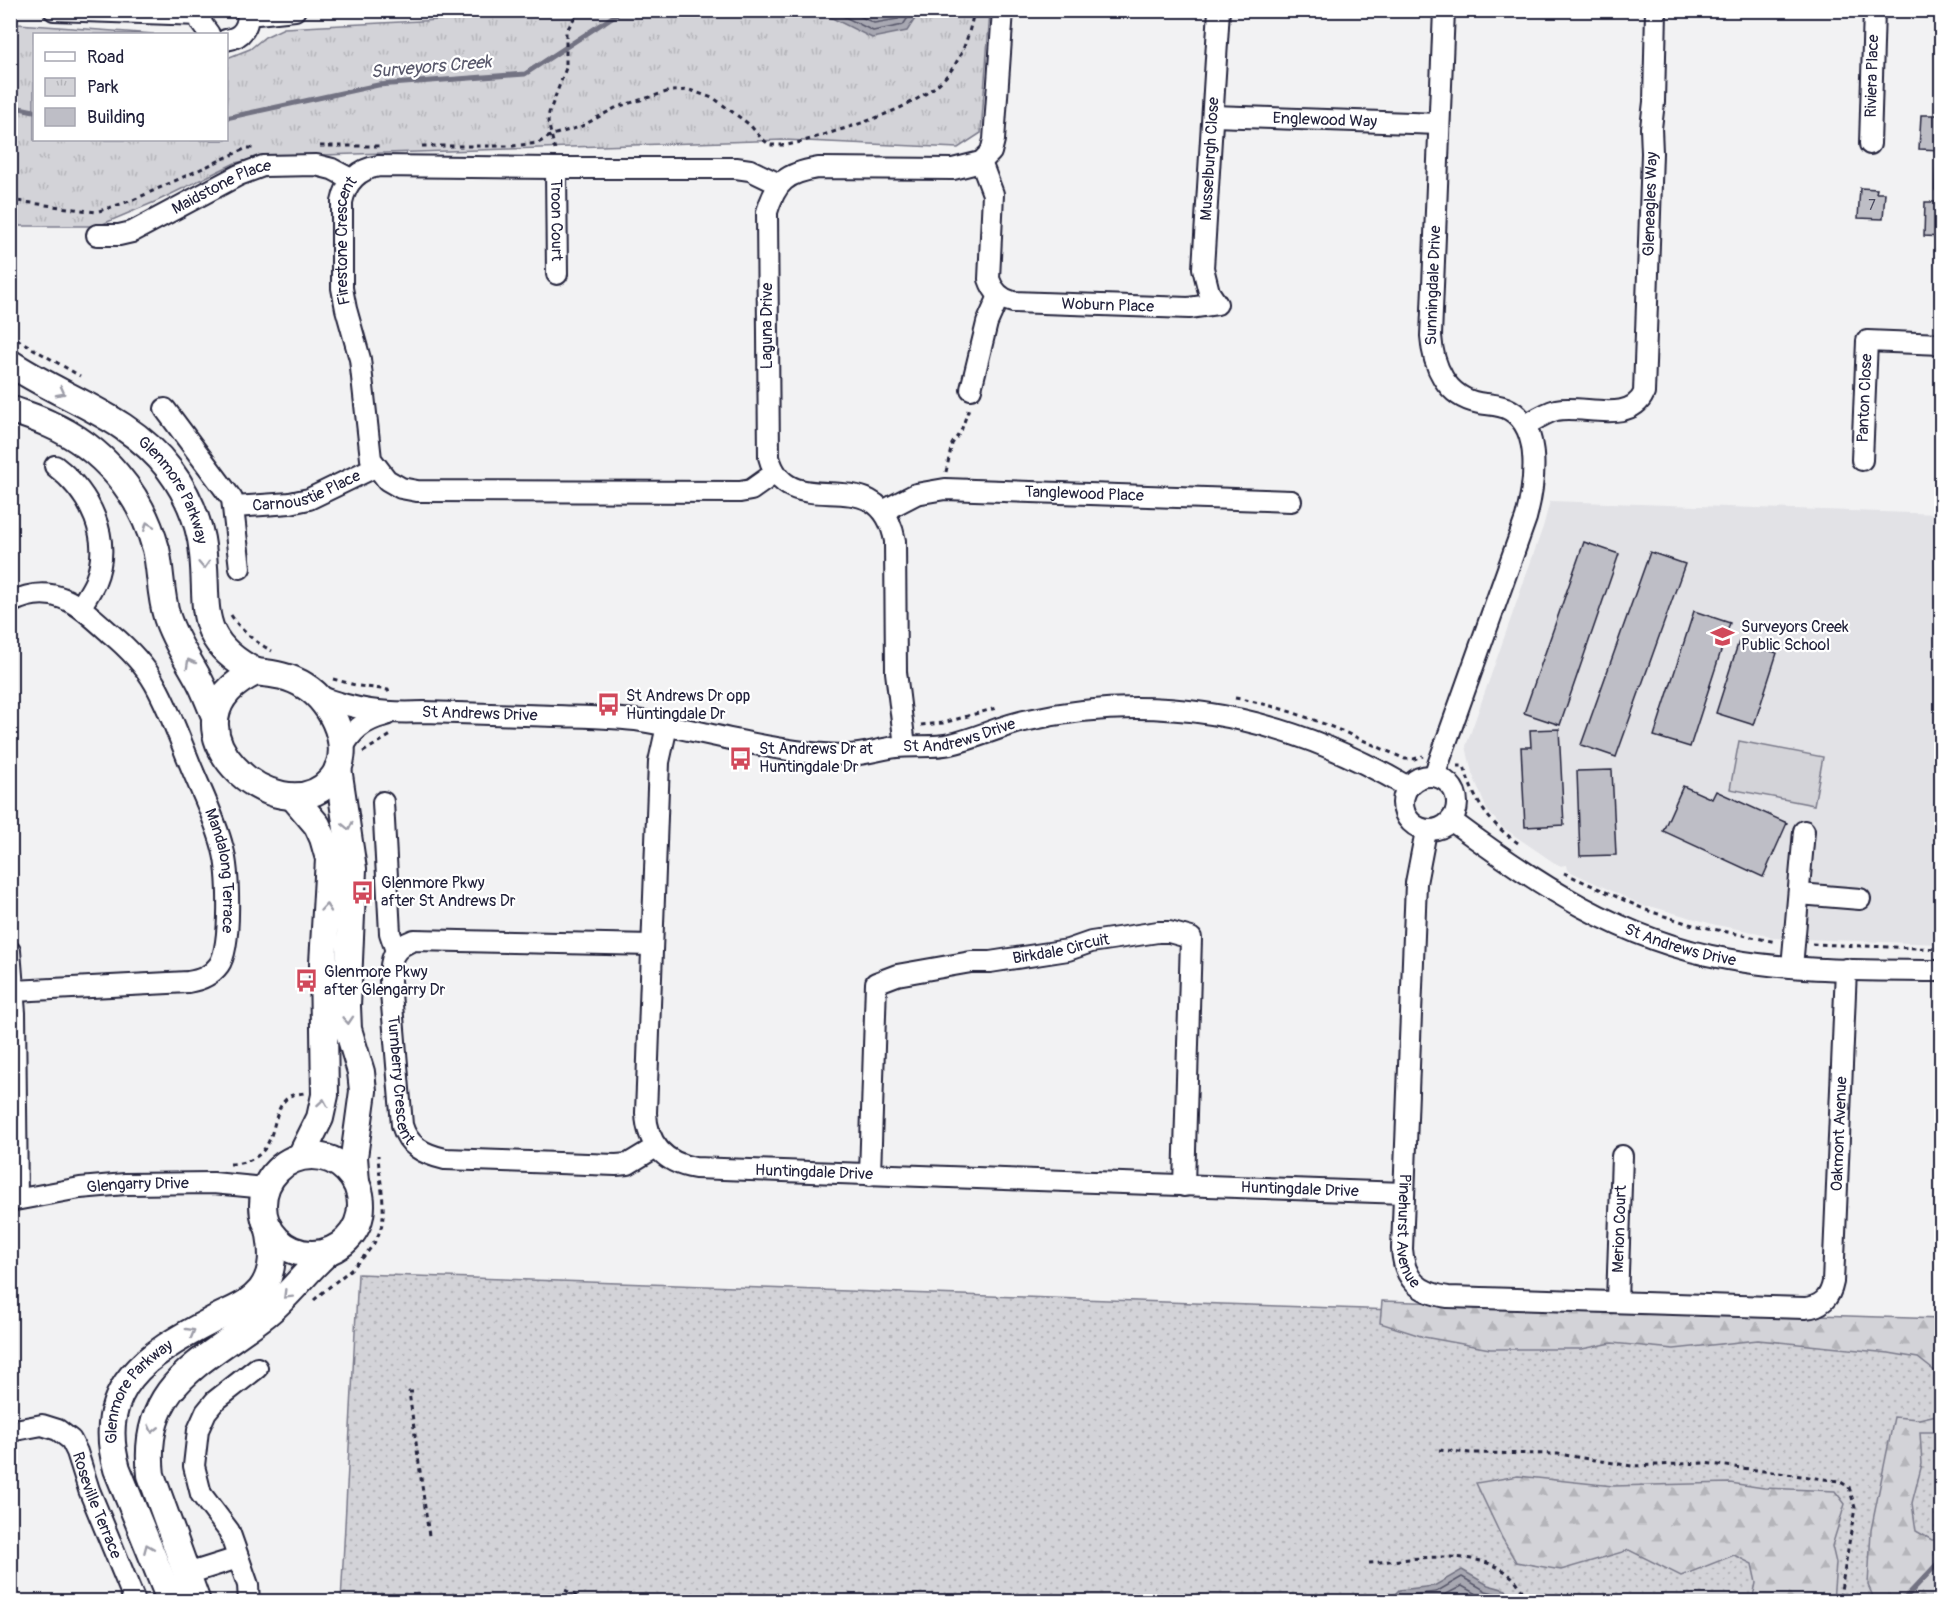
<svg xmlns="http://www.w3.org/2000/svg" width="1952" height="1612" viewBox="0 0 1952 1612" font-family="Pangolin,sans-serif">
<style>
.built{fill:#e2e2e6}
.grass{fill:url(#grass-dots);stroke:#7a7a8a;stroke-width:1.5}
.forest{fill:url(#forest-firs);stroke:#7a7a8a;stroke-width:1.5}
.park{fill:url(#park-tufts);stroke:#7a7a8a;stroke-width:1.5}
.garden{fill:#d3d3d8;stroke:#7a7a8a;stroke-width:1.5}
.water{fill:#a8a8b2;stroke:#727282;stroke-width:1.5}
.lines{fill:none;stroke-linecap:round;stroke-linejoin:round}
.shore{stroke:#58586b;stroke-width:1.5}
.stream{stroke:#727282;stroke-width:5}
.building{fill:#bebec6;stroke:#22223b;stroke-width:1.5}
.minor-casing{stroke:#22223b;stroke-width:24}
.major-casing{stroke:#22223b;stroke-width:30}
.path{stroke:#22223b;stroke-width:3;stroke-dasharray:4.5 4.5;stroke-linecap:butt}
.minor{stroke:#fff;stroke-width:20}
.major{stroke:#fff;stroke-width:26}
.oneway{stroke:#9c9ca7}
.labels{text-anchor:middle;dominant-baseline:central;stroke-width:4.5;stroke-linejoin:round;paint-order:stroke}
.number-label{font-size:14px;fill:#49495e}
.street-label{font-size:16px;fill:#22223b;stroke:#fff}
.poi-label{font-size:16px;fill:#22223b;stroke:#fff;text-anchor:start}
.water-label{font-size:18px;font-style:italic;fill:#58586b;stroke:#fff}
</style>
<defs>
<pattern id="grass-dots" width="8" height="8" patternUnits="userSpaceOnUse" patternTransform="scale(1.5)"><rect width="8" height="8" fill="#d3d3d8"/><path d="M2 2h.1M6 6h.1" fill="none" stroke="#b5b5ba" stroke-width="1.8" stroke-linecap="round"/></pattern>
<pattern id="forest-firs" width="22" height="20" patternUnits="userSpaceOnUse" patternTransform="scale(1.5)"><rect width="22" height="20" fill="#d3d3d8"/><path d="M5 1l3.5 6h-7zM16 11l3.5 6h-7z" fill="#b5b5ba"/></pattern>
<pattern id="park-tufts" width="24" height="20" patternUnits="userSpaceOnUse" patternTransform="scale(1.5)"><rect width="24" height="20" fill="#d3d3d8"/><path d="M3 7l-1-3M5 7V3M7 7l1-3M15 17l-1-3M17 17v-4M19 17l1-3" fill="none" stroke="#b5b5ba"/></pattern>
</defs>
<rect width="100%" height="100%" fill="#f2f2f3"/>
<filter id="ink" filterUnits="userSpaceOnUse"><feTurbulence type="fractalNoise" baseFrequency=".0167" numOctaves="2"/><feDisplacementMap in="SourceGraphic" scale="12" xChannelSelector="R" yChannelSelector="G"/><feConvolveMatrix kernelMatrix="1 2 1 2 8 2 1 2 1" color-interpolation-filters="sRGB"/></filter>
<g filter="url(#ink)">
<path class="built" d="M 1550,501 L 1941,514 L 1941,944 L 1771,938 L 1764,934 L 1716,925 L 1653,907 L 1646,907 L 1567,870 L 1566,865 L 1559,866 L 1502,827 L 1487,810 L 1472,773 L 1466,746 L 1543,527 Z"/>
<path class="grass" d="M 358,1274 L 1941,1329 L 1941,1601 L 341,1602 Z"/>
<path class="forest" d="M 1382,1301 L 1941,1319 L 1941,1376 L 1918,1358 L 1889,1353 L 1758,1340 L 1674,1349 L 1612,1343 L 1582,1349 L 1490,1349 L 1424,1337 L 1380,1323 Z
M 1941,1414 L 1941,1432 L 1920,1432 L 1922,1464 L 1912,1503 L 1916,1531 L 1932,1540 L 1941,1540 L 1941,1601 L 1875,1601 L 1868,1585 L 1871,1530 L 1894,1417 L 1919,1419 Z
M 1518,1476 L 1613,1486 L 1730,1483 L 1764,1488 L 1835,1491 L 1845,1504 L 1832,1546 L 1836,1563 L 1833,1601 L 1752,1601 L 1756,1583 L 1752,1564 L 1734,1555 L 1681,1576 L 1629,1550 L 1561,1570 L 1516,1562 L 1502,1538 L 1476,1483 Z"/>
<path class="park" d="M 497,10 L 990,11 L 981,133 L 958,148 L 784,140 L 262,157 L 235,163 L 157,201 L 98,226 L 11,226 L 10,20 L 18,24 L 154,34 L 34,34 L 34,140 L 226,140 L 227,58 L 250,49 L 265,37 L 284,28 L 478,18 Z"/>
<path class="garden" d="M 1739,741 L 1823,757 L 1814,805 L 1730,789 Z"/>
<path class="water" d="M 818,11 L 817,11 L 920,11 L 907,31 L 872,38 Z
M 1462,1570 L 1488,1585 L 1506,1590 L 1511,1601 L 1388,1601 L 1399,1590 L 1434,1586 Z"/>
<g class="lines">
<path class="shore" d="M 831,10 L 873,31 L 903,25 L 913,10
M 847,10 L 874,23 L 898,19 L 904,10
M 1396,1602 L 1403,1596 L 1436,1592 L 1462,1577 L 1486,1591 L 1501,1595 L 1505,1602
M 1419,1602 L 1439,1598 L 1462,1586 L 1483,1598 L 1496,1602"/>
<path class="stream" d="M 10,106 L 34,111
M 226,118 L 378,85 L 525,74 L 623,10
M 1888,1602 L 1905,1598 L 1942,1559"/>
</g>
<path class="building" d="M 1921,115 L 1942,115 L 1942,150 L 1919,149 Z
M 1936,159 L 1942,159 L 1942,190 L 1935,190 Z
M 1860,188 L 1877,189 L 1876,193 L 1885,193 L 1883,219 L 1858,218 Z
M 1925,202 L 1942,202 L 1942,237 L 1924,236 Z
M 1584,542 L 1619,554 L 1560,725 L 1524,713 Z
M 1650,552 L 1685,564 L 1616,757 L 1581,745 Z
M 1694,611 L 1730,623 L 1690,747 L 1654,736 Z
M 1739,641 L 1777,653 L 1754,725 L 1716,713 Z
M 1559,729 L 1564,825 L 1525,827 L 1521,747 L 1531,747 L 1530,730 Z
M 1612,770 L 1616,855 L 1580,856 L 1577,771 Z
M 1683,786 L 1712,799 L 1716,791 L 1787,823 L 1763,877 L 1663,831 Z"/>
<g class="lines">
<defs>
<g id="minor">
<path d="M 54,10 L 201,15"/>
<path d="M 202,10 L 201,23 L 209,34"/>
<path d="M 248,15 L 295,10"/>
<path d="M 226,40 C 242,38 250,26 247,10"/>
<path id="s1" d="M 1213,116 L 1439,124"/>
<path id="s2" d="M 1870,144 L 1874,10"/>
<path id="s3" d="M 981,162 L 993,194 L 989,279 C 993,291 1000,299 1013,302 L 1189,308 L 1217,304 L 1209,292 L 1203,268 L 1219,10"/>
<path id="s4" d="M 556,168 L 557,274"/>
<path id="s5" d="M 97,235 L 119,235 L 132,232 L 239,175 L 263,166 L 316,165 L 332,169 L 351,179"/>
<path d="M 971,389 L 987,323 L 999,296"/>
<path d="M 165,409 L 232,499 L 240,568"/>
<path id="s6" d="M 1526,425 C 1535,420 1545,413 1556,410 C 1582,404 1630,425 1644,393 L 1652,153 L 1651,128 L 1654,102 L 1656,10"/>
<path id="s7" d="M 1862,460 L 1867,341 L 1942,344"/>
<path d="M 55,466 C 90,493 113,538 95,582 C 91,591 85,599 81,607"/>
<path id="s8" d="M 775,473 L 751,490 L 740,492 L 417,491 L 401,488 L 387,480 L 371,459 L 360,359 L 346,309 L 342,288 L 342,202 C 346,182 358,169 379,166 L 556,168 L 736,168 L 750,170 L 779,184"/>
<path id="s9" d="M 235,507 L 290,503 L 309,499 L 375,467"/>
<path id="s10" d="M 883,511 L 916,494 L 945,489 L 1291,501"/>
<path id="s11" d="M 10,603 C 54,580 80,606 110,633 C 128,648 144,664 155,684 C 169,709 179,737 190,764 C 201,791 216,820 223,849 C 229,871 232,947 219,965 C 211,976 201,980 188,982 L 14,991"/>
<path id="s12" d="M 316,695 C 355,710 383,714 424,712 C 468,713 512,715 556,716 C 584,717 614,717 642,721 C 710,732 777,754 846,755 C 864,755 879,749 896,747 C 915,745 933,748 951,744 C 978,738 1002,725 1029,720 C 1164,690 1290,718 1408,787"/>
<path id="s13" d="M 667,726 L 659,762 L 646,1113 C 647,1144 665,1163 695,1168 L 1404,1193"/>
<path d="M 905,746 L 896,672 L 895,541 C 879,454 788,529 769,457 L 767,212 C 776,181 787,173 818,168 L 953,169 L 981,162 L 991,152 L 994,140 L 1003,10"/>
<path d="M 341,751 C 352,730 363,721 386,715"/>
<circle cx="1430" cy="803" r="27"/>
<path id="s14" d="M 1434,776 L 1526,518 C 1534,487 1543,429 1510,410 C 1500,404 1489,405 1479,403 C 1446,397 1433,366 1431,336 L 1444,10"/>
<path d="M 383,802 L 390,933 L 396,951"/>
<path id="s15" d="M 1452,821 C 1535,883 1622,941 1727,959 C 1797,972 1870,970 1942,971"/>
<path id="s16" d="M 1426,831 L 1416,883 L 1402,1249 C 1404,1280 1419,1293 1448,1297 L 1805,1308 C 1821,1307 1830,1298 1833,1282 L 1846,969"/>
<path d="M 1799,894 L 1860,899"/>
<path id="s17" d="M 652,945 L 414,940 C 392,948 390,959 390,981 L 402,1125 C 408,1146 423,1154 445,1159 L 616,1165 L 628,1164 L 656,1147"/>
<path d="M 10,951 L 15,1013 L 17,1199"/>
<path d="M 1792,967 L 1804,831"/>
<path id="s18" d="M 870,1175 L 876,983 L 897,975 L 971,962 L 990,962 L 1068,950 L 1091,942 L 1158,932 L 1169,932 L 1191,938 L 1184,1186"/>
<path id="s19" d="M 10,1201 L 80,1188 L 125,1184 L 213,1183 L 265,1188"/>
<path id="s20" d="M 1617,1301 L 1622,1156"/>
<path id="s21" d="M 10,1431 L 42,1425 L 58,1430 L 71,1440 L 77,1452 L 89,1490 L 134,1599"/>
<path d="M 187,1574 L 238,1558"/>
<path d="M 249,1602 L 248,1585 L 229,1531 L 201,1494 L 194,1466 L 198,1430 L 206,1412 L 215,1401 L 257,1368"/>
</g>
<g id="major">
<path id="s22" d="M 10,363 C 63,399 129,416 169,469 C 184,489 196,514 201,539 C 212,600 188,637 256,672"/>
<path d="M 10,409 C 23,414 37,418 49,424 C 102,447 141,493 156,549 C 161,571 160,595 167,617 C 174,639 187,658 198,678 C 205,690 209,703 215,716"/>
<path d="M 256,672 C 274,674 290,676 305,686 C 333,703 356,751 331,780 C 279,839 149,722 256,672 Z"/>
<path d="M 338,768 L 353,869 L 347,1006 L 348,1029 L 361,1072 L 363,1091 L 354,1157 L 356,1182"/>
<path d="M 294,798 L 317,825 L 323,838 L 329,859 L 323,963 L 325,1095 L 320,1118 L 301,1156"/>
<circle cx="312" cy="1205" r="49"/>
<path id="s23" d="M 171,1602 L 117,1469 C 94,1388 147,1354 211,1321 C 229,1311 248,1306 261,1290 C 275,1271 273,1250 269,1229"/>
<path d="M 197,1602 L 151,1475 C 140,1383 205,1362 266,1314 C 289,1296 305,1272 327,1253"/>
</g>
</defs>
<use href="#minor" class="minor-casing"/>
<use href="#major" class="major-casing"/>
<path class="path" d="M 320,146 L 379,146
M 422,146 L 513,146 L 538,143 L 552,135 L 580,127 L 617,107 L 670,91 L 690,90 L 715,99 L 750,125 L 761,138 L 770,145 L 787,145 L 801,142 C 849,126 929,109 956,63 C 965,48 971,28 974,10
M 555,150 L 548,122 L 549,113 L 566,68 L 566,32 L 579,10
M 10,200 L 96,212 L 133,200 L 247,148 L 256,148
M 10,333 L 20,341 L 80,376
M 946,472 L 952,444 L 961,431 L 970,405
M 231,615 C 242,632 254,641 272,651
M 333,679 L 359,686 L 388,690 L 389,693
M 1235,698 C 1295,708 1349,734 1405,759 L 1414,759 L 1423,756
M 921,725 L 943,723 L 996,708
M 363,752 L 391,735 L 391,732
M 1457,766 L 1464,766 C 1474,802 1488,822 1518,843
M 1564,873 L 1646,910 L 1689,924 L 1776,942
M 1812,944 L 1942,949
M 230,1164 C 285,1162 265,1111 290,1096 C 294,1094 300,1094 304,1093
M 314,1300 C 339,1277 381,1253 383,1216 C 384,1195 379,1175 378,1155
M 413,1392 L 409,1392 L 429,1536
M 1439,1450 L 1470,1453 L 1558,1454 L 1632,1466 L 1704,1463 L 1839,1481 L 1849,1487 L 1855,1508 L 1839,1602
M 1369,1563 C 1412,1560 1479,1545 1513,1578 C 1520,1584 1523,1594 1528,1602
M 565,1590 L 576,1596 L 580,1602"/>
<use href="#minor" class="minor"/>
<use href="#major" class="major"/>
</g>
<defs><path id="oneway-chevron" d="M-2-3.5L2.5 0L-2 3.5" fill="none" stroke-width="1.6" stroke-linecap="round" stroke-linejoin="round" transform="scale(1.5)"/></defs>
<g class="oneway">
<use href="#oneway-chevron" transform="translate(61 392) rotate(28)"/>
<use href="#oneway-chevron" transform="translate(148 526) rotate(-112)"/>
<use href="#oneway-chevron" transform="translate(204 565) rotate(87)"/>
<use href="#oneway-chevron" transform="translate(190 663) rotate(-119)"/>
<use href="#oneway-chevron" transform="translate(348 826) rotate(78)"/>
<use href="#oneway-chevron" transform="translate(326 908) rotate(-85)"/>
<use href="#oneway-chevron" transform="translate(348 1020) rotate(86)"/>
<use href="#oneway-chevron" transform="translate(323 1103) rotate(-81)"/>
<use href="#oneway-chevron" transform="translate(287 1295) rotate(135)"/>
<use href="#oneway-chevron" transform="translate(191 1332) rotate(-30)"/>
<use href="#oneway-chevron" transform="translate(153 1429) rotate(103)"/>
<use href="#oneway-chevron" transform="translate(148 1548) rotate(-113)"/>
</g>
</g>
<defs>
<symbol id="school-bare" viewBox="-9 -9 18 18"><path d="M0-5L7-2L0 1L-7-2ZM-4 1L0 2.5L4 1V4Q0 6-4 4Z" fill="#d1495b" stroke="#fff" stroke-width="2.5" paint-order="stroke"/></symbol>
<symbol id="bus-bare" viewBox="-9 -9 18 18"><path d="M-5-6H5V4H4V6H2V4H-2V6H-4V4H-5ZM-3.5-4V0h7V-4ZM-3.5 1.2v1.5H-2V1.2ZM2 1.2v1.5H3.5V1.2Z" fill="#d1495b" stroke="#fff" stroke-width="2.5" paint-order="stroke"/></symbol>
</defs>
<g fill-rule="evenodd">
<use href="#school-bare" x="1706" y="620" width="33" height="33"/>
<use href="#bus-bare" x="592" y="688" width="33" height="33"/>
<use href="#bus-bare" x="724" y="742" width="33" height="33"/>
<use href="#bus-bare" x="346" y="876" width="33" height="33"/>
<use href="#bus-bare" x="290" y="964" width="33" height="33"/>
</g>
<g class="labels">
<g class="number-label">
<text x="1872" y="205">7</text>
</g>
<g class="street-label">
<text stroke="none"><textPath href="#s2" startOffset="68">Riviera Place</textPath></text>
<text stroke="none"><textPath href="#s1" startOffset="112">Englewood Way</textPath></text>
<text stroke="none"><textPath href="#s3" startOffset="507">Musselburgh Close</textPath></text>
<text stroke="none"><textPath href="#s5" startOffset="136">Maidstone Place</textPath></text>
<text stroke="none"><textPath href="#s6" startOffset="318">Gleneagles Way</textPath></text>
<text stroke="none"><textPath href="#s4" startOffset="52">Troon Court</textPath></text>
<text stroke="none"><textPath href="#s8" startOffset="644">Firestone Crescent</textPath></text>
<text stroke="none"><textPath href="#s14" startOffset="562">Sunningdale Drive</textPath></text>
<text stroke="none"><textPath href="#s3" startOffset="249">Woburn Place</textPath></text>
<text transform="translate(767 326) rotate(-90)">Laguna Drive</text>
<text stroke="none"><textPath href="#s7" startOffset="62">Panton Close</textPath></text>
<text stroke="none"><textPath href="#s9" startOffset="74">Carnoustie Place</textPath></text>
<text stroke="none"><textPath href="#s22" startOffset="213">Glenmore Parkway</textPath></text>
<text stroke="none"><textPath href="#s10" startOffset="206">Tanglewood Place</textPath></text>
<text stroke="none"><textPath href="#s12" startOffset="166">St Andrews Drive</textPath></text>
<text stroke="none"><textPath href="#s12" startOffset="651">St Andrews Drive</textPath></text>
<text stroke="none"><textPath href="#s11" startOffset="382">Mandalong Terrace</textPath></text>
<text stroke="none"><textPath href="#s15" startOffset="262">St Andrews Drive</textPath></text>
<text stroke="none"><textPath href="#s18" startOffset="381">Birkdale Circuit</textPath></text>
<text stroke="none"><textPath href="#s17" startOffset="390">Turnberry Crescent</textPath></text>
<text stroke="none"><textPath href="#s16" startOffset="1040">Oakmont Avenue</textPath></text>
<text stroke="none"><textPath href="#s13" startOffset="588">Huntingdale Drive</textPath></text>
<text stroke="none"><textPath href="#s19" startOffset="129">Glengarry Drive</textPath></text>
<text stroke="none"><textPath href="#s13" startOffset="1074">Huntingdale Drive</textPath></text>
<text stroke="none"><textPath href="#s16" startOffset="402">Pinehurst Avenue</textPath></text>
<text stroke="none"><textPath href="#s20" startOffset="72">Merion Court</textPath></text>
<text stroke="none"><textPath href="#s23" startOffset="231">Glenmore Parkway</textPath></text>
<text stroke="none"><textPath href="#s21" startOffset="136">Roseville Terrace</textPath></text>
</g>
<g class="poi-label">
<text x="1741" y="627">Surveyors Creek<tspan x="1741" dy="18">Public School</tspan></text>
<text x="626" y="696">St Andrews Dr opp<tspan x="626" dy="18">Huntingdale Dr</tspan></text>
<text x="759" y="749">St Andrews Dr at<tspan x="759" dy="18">Huntingdale Dr</tspan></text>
<text x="381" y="883">Glenmore Pkwy<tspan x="381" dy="18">after St Andrews Dr</tspan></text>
<text x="324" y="972">Glenmore Pkwy<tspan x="324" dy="18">after Glengarry Dr</tspan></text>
</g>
<g class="water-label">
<text transform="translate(431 67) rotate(-5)">Surveyors Creek</text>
</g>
</g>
<rect width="1952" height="1612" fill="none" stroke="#fff" stroke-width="36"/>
<rect x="18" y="18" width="1916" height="1576" fill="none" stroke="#22223b" stroke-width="2" filter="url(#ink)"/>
<rect x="33" y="33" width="195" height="108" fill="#ffffff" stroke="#a7a7b1" stroke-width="1.5"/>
<rect x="45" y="52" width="30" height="9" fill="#ffffff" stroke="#a7a7b1" stroke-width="1.5"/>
<text x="87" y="63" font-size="18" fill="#22223b">Road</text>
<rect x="45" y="78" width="30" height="18" fill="url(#park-tufts)" stroke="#a7a7b1" stroke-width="1.5"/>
<text x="87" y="93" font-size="18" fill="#22223b">Park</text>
<rect x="45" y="108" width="30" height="18" fill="#bebec6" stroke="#a7a7b1" stroke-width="1.5"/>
<text x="87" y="123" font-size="18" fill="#22223b">Building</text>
</svg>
